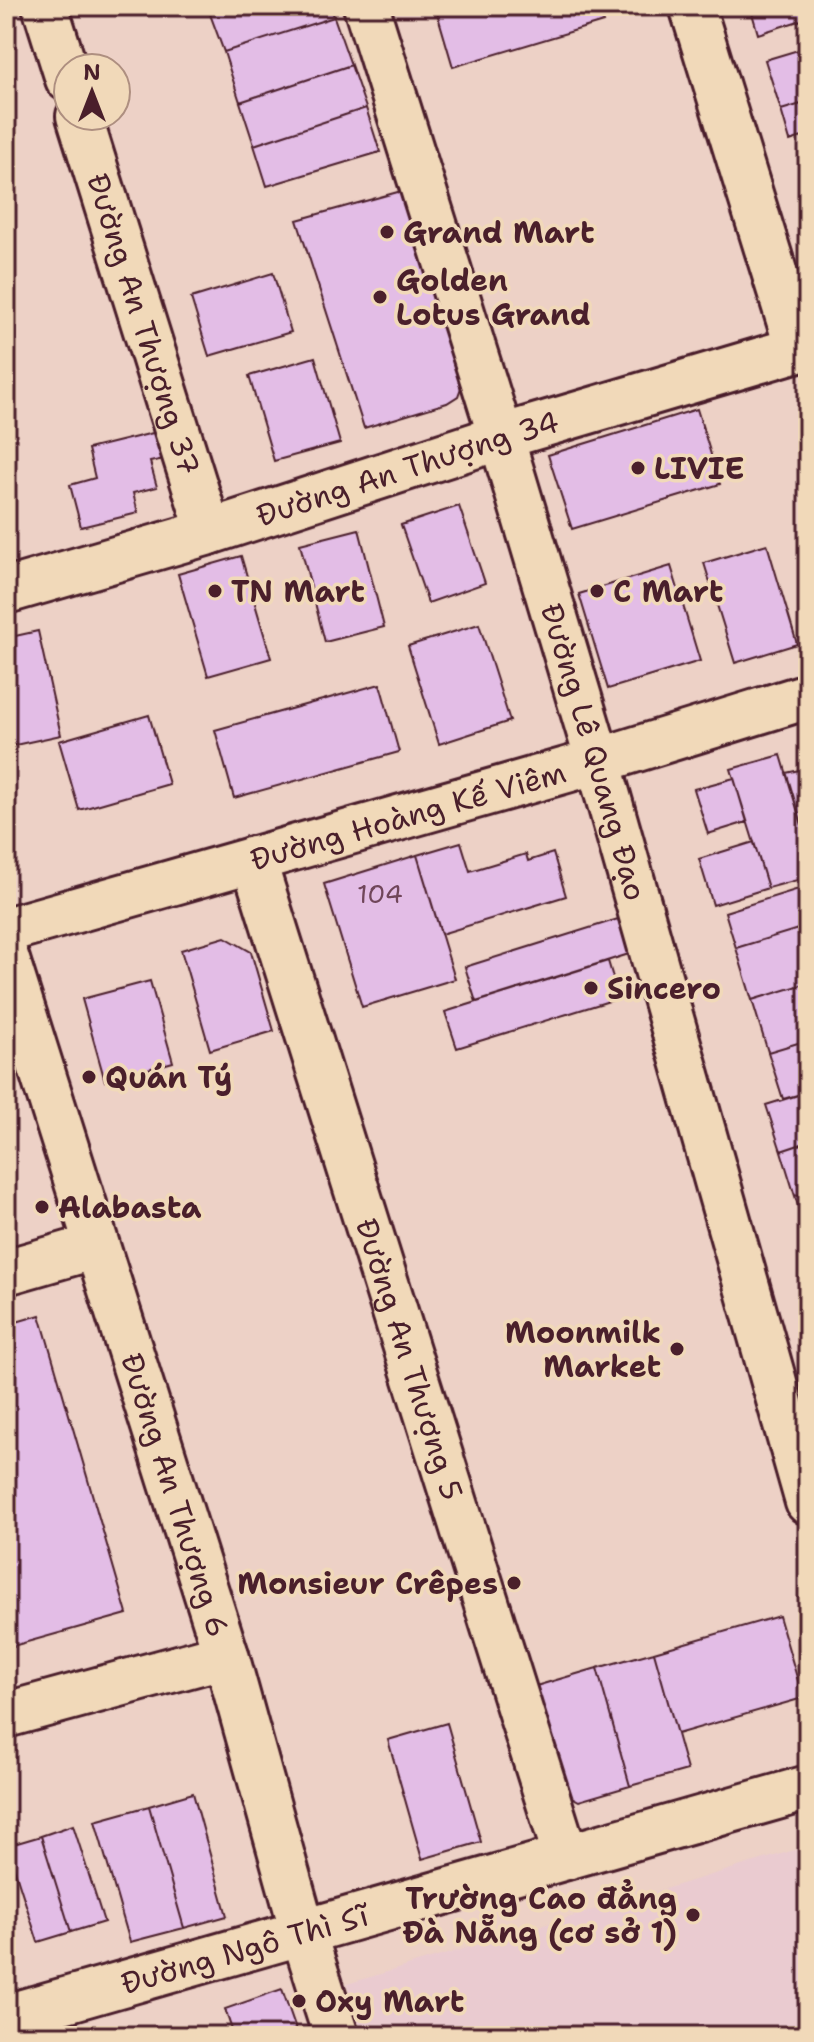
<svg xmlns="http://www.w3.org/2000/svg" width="814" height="2042" viewBox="0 0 814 2042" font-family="'Shantell Sans',sans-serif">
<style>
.built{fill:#eacbd0}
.building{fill:#e3bde6;stroke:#4a1f2b;stroke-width:2}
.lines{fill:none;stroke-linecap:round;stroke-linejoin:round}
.minor-casing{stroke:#4a1f2b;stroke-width:50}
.minor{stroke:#f1d9b9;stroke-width:44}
.poi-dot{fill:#4a1f2b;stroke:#f1d9b9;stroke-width:3}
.labels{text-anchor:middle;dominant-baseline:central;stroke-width:7;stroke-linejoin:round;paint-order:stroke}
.number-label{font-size:26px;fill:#70465a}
.poi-label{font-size:30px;font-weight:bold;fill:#4a1f2b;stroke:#f1d9b9;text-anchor:start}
.street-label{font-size:30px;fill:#4a1f2b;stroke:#f1d9b9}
</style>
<rect width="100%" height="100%" fill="#edd1c6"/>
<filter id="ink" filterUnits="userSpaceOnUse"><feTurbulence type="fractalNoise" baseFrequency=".0125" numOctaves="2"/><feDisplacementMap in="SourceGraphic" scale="16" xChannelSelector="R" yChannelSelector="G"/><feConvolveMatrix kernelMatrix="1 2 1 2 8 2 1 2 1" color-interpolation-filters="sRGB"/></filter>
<g filter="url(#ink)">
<path class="built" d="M 808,1846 L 808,2036 L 363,2036 L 347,1984 Z"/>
<path class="building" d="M 207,6 L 331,6 L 334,17 L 224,52 Z
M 435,6 L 598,6 L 603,22 L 453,67 Z
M 750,6 L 808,6 L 808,18 L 758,34 Z
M 334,17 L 351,65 L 240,102 L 224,52 Z
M 808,47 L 808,102 L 781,110 L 765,60 Z
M 351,65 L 366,108 L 254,145 L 240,102 Z
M 808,102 L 808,135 L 790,141 L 781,110 Z
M 366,108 L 380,152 L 267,186 L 254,145 Z
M 405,190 L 462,385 L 458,396 L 447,403 L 364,428 L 297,220 Z
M 273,273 L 291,332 L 209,356 L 191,298 Z
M 315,357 L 340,443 L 274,461 L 249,376 Z
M 697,409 L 720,484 L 572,529 L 548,455 Z
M 157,432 L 164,459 L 150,462 L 157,487 L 133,493 L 138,513 L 81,527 L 70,485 L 95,478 L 88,449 Z
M 459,506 L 485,583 L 428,603 L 401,525 Z
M 359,529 L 384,627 L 325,642 L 300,544 Z
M 767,544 L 797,644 L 735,663 L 704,563 Z
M 241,556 L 271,658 L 208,676 L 178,574 Z
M 671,566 L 700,661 L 608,689 L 579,594 Z
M 479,624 L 510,721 L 439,744 L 408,646 Z
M 38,631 L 61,735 L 6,747 L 6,638 Z
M 380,684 L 399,752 L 234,798 L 215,730 Z
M 149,715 L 169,784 L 79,810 L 59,741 Z
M 781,755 L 808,845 L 808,877 L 768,888 L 731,769 Z
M 808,768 L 808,845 L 786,773 Z
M 734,778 L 747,822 L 708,834 L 694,789 Z
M 461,842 L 470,871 L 526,854 L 528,861 L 553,853 L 566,896 L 441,934 L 417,855 Z
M 754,842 L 768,888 L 713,905 L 699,859 Z
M 417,855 L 455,979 L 362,1007 L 324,884 Z
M 805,887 L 808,897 L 808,926 L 736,948 L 725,912 Z
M 618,919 L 629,954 L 476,1002 L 465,967 Z
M 808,926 L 808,983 L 752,1000 L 736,948 Z
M 225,937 L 251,952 L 274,1031 L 210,1050 L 181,950 Z
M 608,961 L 619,998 L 457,1048 L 445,1012 Z
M 150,981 L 173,1062 L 105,1081 L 82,999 Z
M 808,983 L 808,1040 L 768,1052 L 752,1000 Z
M 808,1040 L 808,1092 L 783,1099 L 768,1052 Z
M 808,1092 L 808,1142 L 781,1151 L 766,1105 Z
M 808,1142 L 808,1192 L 795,1196 L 781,1151 Z
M 808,1192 L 808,1239 L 795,1196 Z
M 40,1315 L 127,1614 L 6,1648 L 6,1325 Z
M 779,1616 L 803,1698 L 677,1734 L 654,1652 Z
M 654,1652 L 687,1770 L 630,1786 L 597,1668 Z
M 597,1668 L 630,1786 L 579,1801 L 570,1796 L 536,1686 Z
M 447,1723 L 481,1842 L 422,1859 L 388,1740 Z
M 193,1793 L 227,1916 L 184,1928 L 149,1806 Z
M 149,1806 L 184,1928 L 130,1942 L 95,1821 Z
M 73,1825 L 104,1922 L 71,1932 L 41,1836 Z
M 41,1836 L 71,1932 L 38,1942 L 7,1846 Z
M 282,1989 L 296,2029 L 277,2036 L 234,2036 L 225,2009 Z"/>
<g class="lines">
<defs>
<g id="minor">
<path d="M 45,6 L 68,79"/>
<path id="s1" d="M 366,6 L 501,437 L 598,761 L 808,1502"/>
<path d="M 692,6 L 798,349"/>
<path id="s2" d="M 79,116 L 209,532"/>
<path id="s3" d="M 6,591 L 209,532 L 501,437 L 808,346"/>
<path id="s4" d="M 253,859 L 566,1857"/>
<path id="s5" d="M 6,930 L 598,761 L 808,696"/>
<path id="s6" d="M 6,957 L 226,1655 L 303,1932 L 336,2036"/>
<path d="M 6,1272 L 96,1246"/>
<path d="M 6,1715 L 226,1655"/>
<path id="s7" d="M 6,2017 L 808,1788"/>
</g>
</defs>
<use href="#minor" class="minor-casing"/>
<use href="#minor" class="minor"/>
</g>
</g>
<g class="poi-dot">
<circle cx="387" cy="232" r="8"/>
<circle cx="380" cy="297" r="8"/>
<circle cx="638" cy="468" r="8"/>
<circle cx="215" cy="591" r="8"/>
<circle cx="597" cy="591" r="8"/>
<circle cx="591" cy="988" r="8"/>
<circle cx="89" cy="1077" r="8"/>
<circle cx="42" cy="1207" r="8"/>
<circle cx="677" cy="1349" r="8"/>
<circle cx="514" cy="1583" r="8"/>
<circle cx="693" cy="1915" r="8"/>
<circle cx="299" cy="2001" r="8"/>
</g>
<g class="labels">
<g class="number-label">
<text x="380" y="893">104</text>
</g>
<g class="poi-label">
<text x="403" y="232">Grand Mart</text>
<text x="396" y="280">Golden<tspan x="396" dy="34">Lotus Grand</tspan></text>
<text x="654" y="468">LIVIE</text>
<text x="231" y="591">TN Mart</text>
<text x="613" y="591">C Mart</text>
<text x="607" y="988">Sincero</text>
<text x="105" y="1077">Quán Tý</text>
<text x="58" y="1207">Alabasta</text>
<text x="661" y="1332" text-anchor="end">Moonmilk<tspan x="661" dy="34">Market</tspan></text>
<text x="498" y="1583" text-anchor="end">Monsieur Crêpes</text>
<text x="677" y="1898" text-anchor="end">Trường Cao đẳng<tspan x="677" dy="34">Đà Nẵng (cơ sở 1)</tspan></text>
<text x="315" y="2001">Oxy Mart</text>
</g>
<g class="street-label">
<text stroke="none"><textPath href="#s2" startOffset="218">Đường An Thượng 37</textPath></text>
<text stroke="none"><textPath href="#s3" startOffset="420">Đường An Thượng 34</textPath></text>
<text stroke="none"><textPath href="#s1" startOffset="780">Đường Lê Quang Đạo</textPath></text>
<text stroke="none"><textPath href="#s5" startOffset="418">Đường Hoàng Kế Viêm</textPath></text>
<text stroke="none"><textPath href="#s4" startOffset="524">Đường An Thượng 5</textPath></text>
<text stroke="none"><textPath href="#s6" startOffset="564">Đường An Thượng 6</textPath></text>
<text stroke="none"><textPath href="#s7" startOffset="248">Đường Ngô Thì Sĩ</textPath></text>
</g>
</g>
<rect width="814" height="2042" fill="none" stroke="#f1d9b9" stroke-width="32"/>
<rect x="16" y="16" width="782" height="2010" fill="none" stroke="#4a1f2b" stroke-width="3" filter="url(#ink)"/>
<g transform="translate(92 92)"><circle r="38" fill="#f1d9b9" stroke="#ae8f80" stroke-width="2"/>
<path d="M0-6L14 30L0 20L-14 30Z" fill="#4a1f2b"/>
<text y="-12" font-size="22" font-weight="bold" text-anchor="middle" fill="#4a1f2b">N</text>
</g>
</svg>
